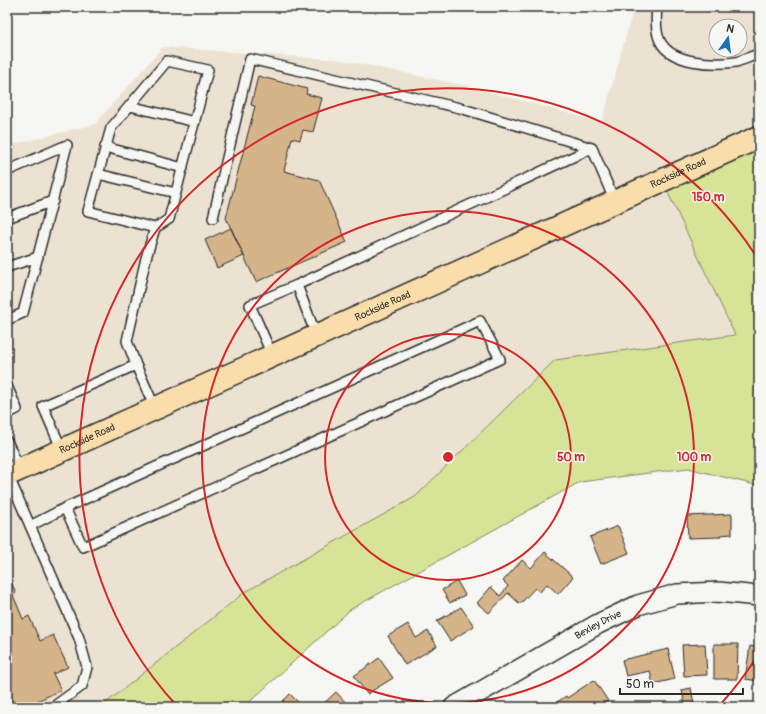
<svg xmlns="http://www.w3.org/2000/svg" width="766" height="714" viewBox="0 0 766 714" font-family="Pangolin,sans-serif">
<style>
.built{fill:#ece2d2;fill-rule:evenodd}
.green{fill:#d7e497;stroke:#818861}
.building{fill:#d6b489;stroke:#2b2b2b}
.lines{fill:none;stroke-linecap:round;stroke-linejoin:round}
.lane-casing{stroke:#2b2b2b;stroke-width:12}
.street-casing{stroke:#2b2b2b;stroke-width:22}
.primary-casing{stroke:#2b2b2b;stroke-width:25}
.lane{stroke:#f6f6f2;stroke-width:9}
.street{stroke:#f6f6f2;stroke-width:19}
.primary{stroke:#f9deab;stroke-width:22}
.ring{fill:none;stroke:#d62828;stroke-width:2}
.labels{text-anchor:middle;dominant-baseline:central;stroke-width:3;stroke-linejoin:round;paint-order:stroke}
.street-label{font-size:10px;fill:#2b2b2b;stroke:#f6f6f2}
.centre{fill:#d62828;stroke:#f6f6f2;stroke-width:2}
.ring-label{font-size:12px;text-anchor:middle;font-weight:bold;fill:#d62828;stroke:#f6f6f2;stroke-width:3;stroke-linejoin:round;paint-order:stroke}
</style>
<rect width="100%" height="100%" fill="#f6f6f2"/>
<filter id="ink" filterUnits="userSpaceOnUse"><feTurbulence type="fractalNoise" baseFrequency=".025" numOctaves="2"/><feDisplacementMap in="SourceGraphic" scale="8" xChannelSelector="R" yChannelSelector="G"/><feConvolveMatrix kernelMatrix="1 2 1 2 8 2 1 2 1" color-interpolation-filters="sRGB"/></filter>
<g filter="url(#ink)">
<path class="built" d="M 634,7 L 759,7 L 759,137 L 662,180 L 735,335 L 555,360 L 415,497 L 245,592 L 101,707 L 7,707 L 7,146 L 95,124 L 163,47 L 342,60 L 467,86 L 602,122 ZM 716,26 L 740,26 L 740,50 L 716,50 Z"/>
<path class="green" d="M 759,137 L 759,486 L 688,468 L 580,482 L 351,609 L 244,707 L 101,707 L 245,592 L 415,497 L 555,360 L 735,335 L 662,180 Z"/>
<path class="building" d="M 258,76 L 307,89 L 306,94 L 322,98 L 313,132 L 303,130 L 300,140 L 292,138 L 284,171 L 319,180 L 347,242 L 256,282 L 226,218 L 255,106 L 251,105 Z
M 231,228 L 244,256 L 217,268 L 205,240 Z
M 732,514 L 732,534 L 720,535 L 720,537 L 688,538 L 687,516 Z
M 618,526 L 629,553 L 601,564 L 590,537 Z
M 545,552 L 573,577 L 558,594 L 547,584 L 540,592 L 535,588 L 520,604 L 508,593 L 489,613 L 477,603 L 491,587 L 500,596 L 508,586 L 503,581 L 522,560 L 531,568 Z
M 7,573 L 16,593 L 13,595 L 23,619 L 29,616 L 40,641 L 53,635 L 68,667 L 53,674 L 61,690 L 24,707 L 7,707 Z
M 457,581 L 465,595 L 450,603 L 442,590 Z
M 461,607 L 474,626 L 450,641 L 437,621 Z
M 408,624 L 416,638 L 428,631 L 437,646 L 405,665 L 388,636 Z
M 705,644 L 707,675 L 684,676 L 682,645 Z
M 714,644 L 738,644 L 737,679 L 714,679 Z
M 750,646 L 759,648 L 759,681 L 745,679 Z
M 668,649 L 675,679 L 653,684 L 650,671 L 626,676 L 622,660 Z
M 379,658 L 393,678 L 367,694 L 354,676 Z
M 594,680 L 608,701 L 599,707 L 551,706 L 566,696 L 567,698 Z
M 691,688 L 694,704 L 685,706 L 682,690 Z
M 336,692 L 350,707 L 320,707 Z
M 290,694 L 302,706 L 280,707 L 278,706 Z"/>
<g class="lines">
<defs>
<path id="lane" d="M 657,7 C 656,17 655,31 660,41 C 671,64 714,65 736,62 C 743,60 752,56 759,54
M 130,106 L 195,122
M 105,147 L 183,168
M 7,171 L 67,145 L 23,313 L 7,320
M 98,174 L 176,193
M 7,218 L 53,201
M 213,218 L 250,59 L 460,108 L 592,148 L 615,202
M 7,267 L 38,257
M 297,285 L 316,335
M 272,355 L 250,305 L 297,285 L 592,148
M 7,386 L 17,409 L 7,414
M 155,408 L 136,365 L 127,341 L 146,258 L 155,228 L 169,219 L 208,70 L 167,61 L 111,128 L 88,211 L 155,228
M 7,441 L 20,470
M 62,450 L 43,406 L 136,365
M 8,475 L 79,638 L 87,667 L 82,686 L 53,707
M 30,526 L 65,508 L 480,321 L 500,359 L 83,547 L 65,508"/>
<g id="street">
<path id="s1" d="M 454,707 L 598,624 L 638,605 L 677,594 L 718,592 L 759,596"/>
</g>
<g id="primary">
<path id="s2" d="M 7,475 L 759,137"/>
</g>
</defs>
<use href="#lane" class="lane-casing"/>
<use href="#street" class="street-casing"/>
<use href="#primary" class="primary-casing"/>
<use href="#lane" class="lane"/>
<use href="#street" class="street"/>
<use href="#primary" class="primary"/>
</g>
</g>
<g class="ring">
<circle cx="448" cy="457" r="123"/>
<circle cx="448" cy="457" r="246"/>
<path d="M758 655A368 368 0 0 1 719 706M177 706A368 368 0 1 1 758 259"/>
</g>
<g class="labels">
<g class="street-label">
<text stroke="none"><textPath href="#s2" startOffset="736">Rockside Road</textPath></text>
<text stroke="none"><textPath href="#s2" startOffset="412">Rockside Road</textPath></text>
<text stroke="none"><textPath href="#s2" startOffset="88">Rockside Road</textPath></text>
<text stroke="none"><textPath href="#s1" startOffset="166">Bexley Drive</textPath></text>
</g>
</g>
<circle cx="448" cy="457" r="6" class="centre"/>
<g class="ring-label">
<text x="708" y="201">150 m</text>
<text x="571" y="461">50 m</text>
<text x="694" y="461">100 m</text>
</g>
<rect width="766" height="714" fill="none" stroke="#f6f6f2" stroke-width="24"/>
<rect x="12" y="12" width="742" height="690" fill="none" stroke="#2b2b2b" stroke-width="1.5" filter="url(#ink)"/>
<g transform="translate(728 38) rotate(14)"><circle r="19" fill="#f6f6f2" stroke="#a5a5a2"/>
<path d="M0-3L7 15L0 10L-7 15Z" fill="#1f6fb2"/>
<text y="-6" font-size="11" font-weight="bold" text-anchor="middle" fill="#2b2b2b">N</text>
</g>
<path d="M620 688v6h123v-6" fill="none" stroke="#2b2b2b" stroke-width="2"/>
<text x="626" y="688" font-size="12" fill="#2b2b2b" stroke="#f6f6f2" stroke-width="3" paint-order="stroke">50 m</text>
</svg>
